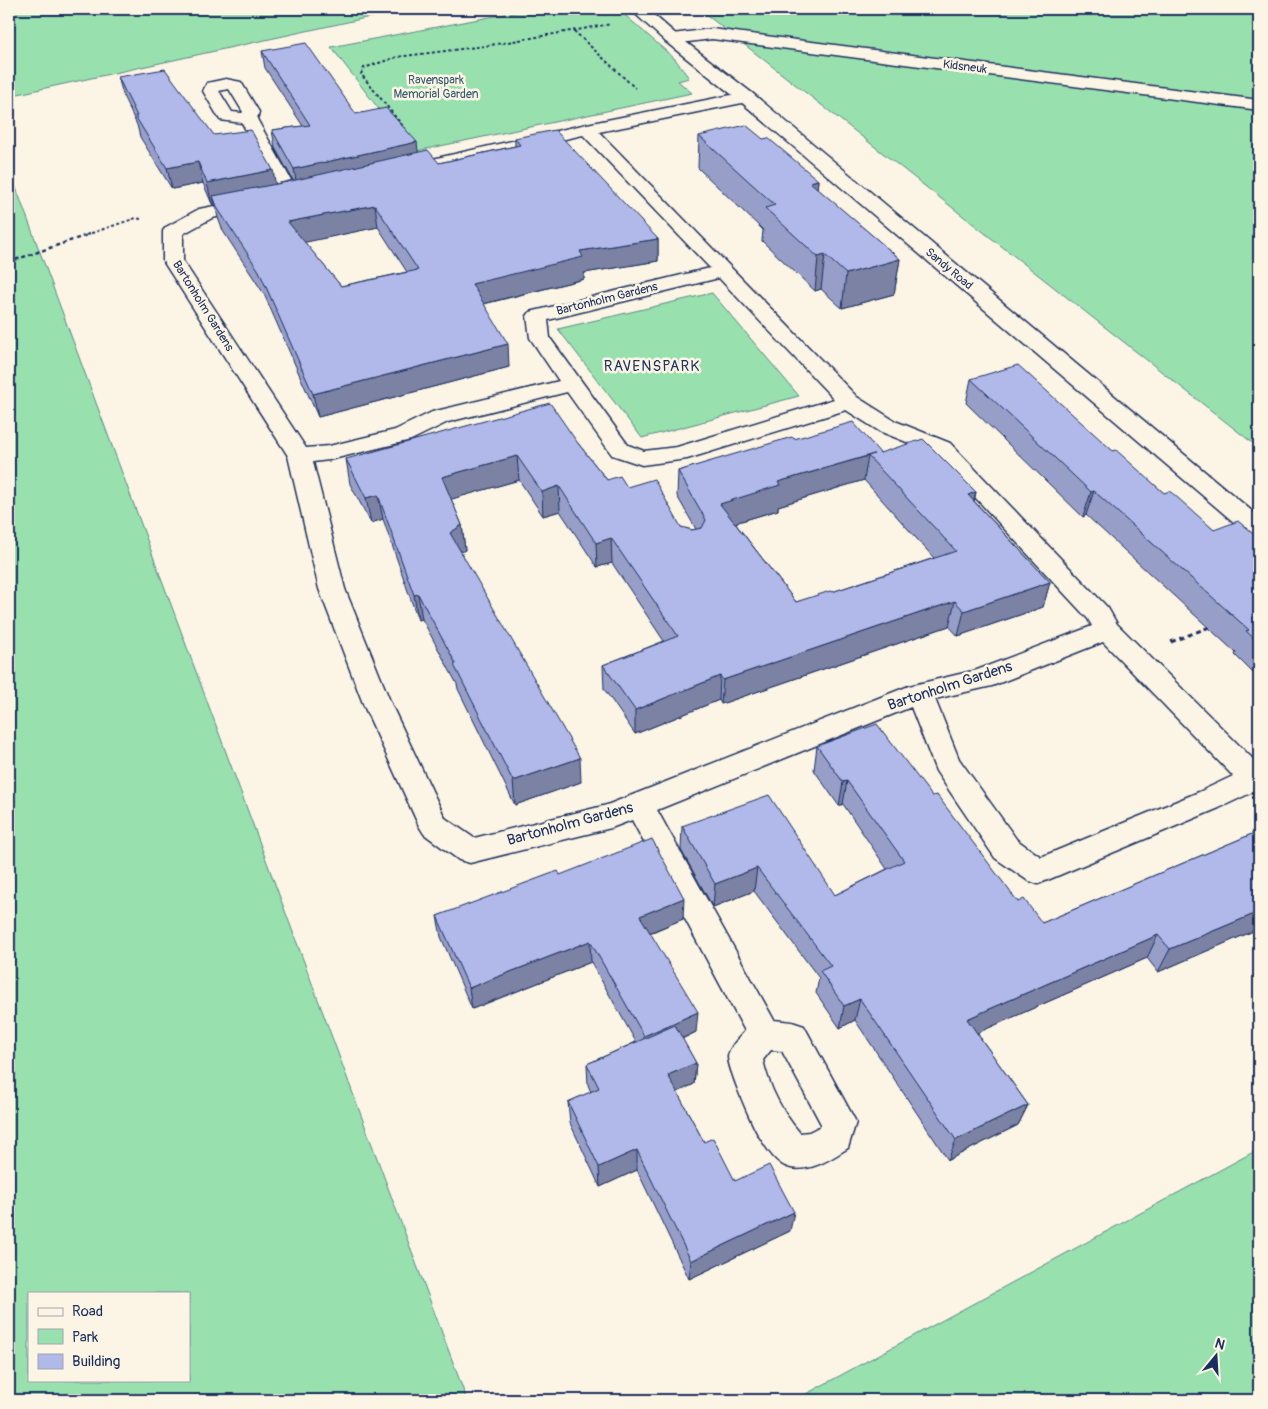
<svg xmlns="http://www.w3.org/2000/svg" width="1268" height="1409" viewBox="0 0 1268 1409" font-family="Pangolin,sans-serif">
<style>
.green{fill:#98e1af;stroke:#5a8886;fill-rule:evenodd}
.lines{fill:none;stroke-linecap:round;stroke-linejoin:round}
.street-casing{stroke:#1b2f5e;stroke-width:3}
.secondary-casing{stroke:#1b2f5e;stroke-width:3}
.path-far2{stroke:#1b2f5e;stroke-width:2;stroke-dasharray:3 2.5;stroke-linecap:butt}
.path-far1{stroke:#1b2f5e;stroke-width:2.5;stroke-dasharray:4 3;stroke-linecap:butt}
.path{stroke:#1b2f5e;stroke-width:3;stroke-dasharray:5 4;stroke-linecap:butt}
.street{fill:#fcf5e5;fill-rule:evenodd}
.secondary{fill:#fcf5e5;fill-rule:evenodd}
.wall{fill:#979fc9;stroke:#1b2f5e;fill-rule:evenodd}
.shaded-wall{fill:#7b82a4;stroke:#1b2f5e}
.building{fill:#b0b9ea;stroke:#1b2f5e;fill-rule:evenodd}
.labels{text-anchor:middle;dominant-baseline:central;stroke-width:5;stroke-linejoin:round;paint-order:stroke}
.far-street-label{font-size:12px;fill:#1b2f5e;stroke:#fcf5e5}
.far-park-label{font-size:12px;fill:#3a5c72;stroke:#fcf5e5}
.far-quarter-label{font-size:15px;letter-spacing:1px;fill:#1b2f5e;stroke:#fcf5e5}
.street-label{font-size:15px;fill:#1b2f5e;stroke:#fcf5e5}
</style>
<rect width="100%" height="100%" fill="#fcf5e5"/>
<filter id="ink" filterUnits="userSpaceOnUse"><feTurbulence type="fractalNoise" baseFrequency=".02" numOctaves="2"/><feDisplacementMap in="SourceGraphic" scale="10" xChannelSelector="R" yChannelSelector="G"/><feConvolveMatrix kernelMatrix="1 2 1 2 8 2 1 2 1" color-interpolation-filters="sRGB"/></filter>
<g filter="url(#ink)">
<path class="green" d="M 9,9 L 407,9 L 9,96 Z
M 532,9 L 618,9 L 675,59 L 689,78 L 678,81 L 692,93 L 412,152 L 331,47 Z
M 699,9 L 1259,9 L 1259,448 Z
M 9,169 L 467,1400 L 9,1400 ZM 29,1293 L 189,1293 L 189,1380 L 29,1380 Z
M 712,293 L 799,396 L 642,438 L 558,329 Z
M 1259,1149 L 1259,1400 L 795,1400 Z"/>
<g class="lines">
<defs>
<path id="street" d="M 712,29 L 1259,100 L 1259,110 L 712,39 L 672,44 L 666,42 L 664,39 L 666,36 L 672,34 Z
M 226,79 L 241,82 L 259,112 L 257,119 L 300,196 L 298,200 L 291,202 L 284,200 L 242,123 L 220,120 L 203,91 L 207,83 ZM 229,89 L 243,112 L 242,113 L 232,112 L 219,91 Z
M 746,92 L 752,93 L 754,97 L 752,101 L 599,132 L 857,397 L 895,421 L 950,443 L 1108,608 L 1117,624 L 1259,765 L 1259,789 L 1219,808 L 1038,884 L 1027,880 L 995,858 L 936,771 L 911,707 L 657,810 L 774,1020 L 792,1022 L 804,1026 L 856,1122 L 848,1148 C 832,1158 812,1172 791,1168 C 777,1165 768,1150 761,1139 C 753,1128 728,1069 728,1057 C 729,1047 739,1038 745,1031 L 632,820 L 611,828 L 470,863 L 459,860 L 424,834 L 419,826 L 364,706 L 319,589 L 288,456 L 163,261 L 163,231 L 166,227 L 199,209 L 254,198 L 261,200 L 263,204 L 261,208 L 212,218 L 183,234 L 183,261 L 306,448 L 329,446 L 395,430 L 432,412 L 559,381 L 530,338 L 527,316 L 530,312 L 710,268 L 583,135 L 403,176 L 397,175 L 394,171 L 397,167 L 587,124 ZM 719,278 L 834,399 L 677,447 L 644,451 L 628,445 L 550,338 L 548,320 ZM 567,392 L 612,455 L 642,465 L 687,459 L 846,410 L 879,431 L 934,453 L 1088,619 L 1092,626 L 977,670 L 909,686 L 607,805 L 474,838 L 445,818 L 392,706 L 345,589 L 313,462 L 329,460 L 411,440 L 448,422 ZM 1103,642 L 1233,776 L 1199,792 L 1041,857 L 1017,840 L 959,759 L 935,699 L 992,686 ZM 771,1050 L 782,1051 L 821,1124 L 821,1126 L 809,1132 L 800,1133 C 782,1112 769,1087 763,1060 Z"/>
<path id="secondary" d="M 630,9 L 647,9 L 678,36 L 752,93 L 1259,517 L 1259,538 L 1250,536 L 740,101 L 666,42 Z"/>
</defs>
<use href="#street" class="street-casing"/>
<use href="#secondary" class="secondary-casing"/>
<path class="path-far2" d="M 574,31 L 635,88
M 406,130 L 361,74 L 364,68 L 397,57 L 485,46 L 611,24
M 86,235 L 136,218 L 141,219"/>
<path class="path-far1" d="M 9,262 L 90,234"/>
<path class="path" d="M 1171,642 L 1212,626"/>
<use href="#street" class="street"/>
<use href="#secondary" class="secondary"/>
</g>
<path class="wall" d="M 262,51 L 356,114 L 418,152 L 439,163 L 515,146 L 515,138 L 658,239 L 658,261 L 584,273 L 584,279 L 484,304 L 509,367 L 318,417 L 264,294 L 223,231 L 218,218 L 215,204 L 212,204 L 203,183 L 172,189 L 140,137 L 137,125 L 124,98 L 118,77 L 214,135 L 276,184 L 293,180 L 275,148 L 272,130 L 303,126 L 265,68 ZM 378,227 L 407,272 L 341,286 L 304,242 Z
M 699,136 L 818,180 L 817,189 L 900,259 L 894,294 L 842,308 L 821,289 L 815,291 L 762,241 L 763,230 L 698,168 Z
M 971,379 L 1113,451 L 1164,493 L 1214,530 L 1259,539 L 1259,679 L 1235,655 L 1236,653 L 1086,515 L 1083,517 L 966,403 Z
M 794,439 L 880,453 L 976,492 L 974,501 L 1050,582 L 1043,607 L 958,636 L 949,626 L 721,704 L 719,700 L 635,734 L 604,689 L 603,665 L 664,641 L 612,563 L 597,567 L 560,511 L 543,516 L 519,480 L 451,499 L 462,525 L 465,550 L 461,552 L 581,782 L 515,805 L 458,689 L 457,684 L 422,619 L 418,620 L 383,519 L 371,523 L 350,484 L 346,459 L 577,442 L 607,480 L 627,487 L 681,527 L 692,530 L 696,529 L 677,496 L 678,471 ZM 864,480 L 934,558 L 832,592 L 796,602 L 735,523 L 778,510 L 778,506 Z
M 817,746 L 932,796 L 1018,902 L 1042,923 L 1259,831 L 1259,931 L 1258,929 L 1158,972 L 1147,958 L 977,1033 L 1028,1105 L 1018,1125 L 948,1160 L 855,1020 L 840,1028 L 816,993 L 819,978 L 754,891 L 713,907 L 681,850 L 682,826 L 835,895 L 887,869 L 843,804 L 839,806 L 814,770 Z
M 560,875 L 683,919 L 650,933 L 696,1032 L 682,1039 L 696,1063 L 694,1084 L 677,1092 L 704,1142 L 735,1181 L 790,1231 L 689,1279 L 637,1170 L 600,1187 L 570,1123 L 568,1102 L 591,1092 L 588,1085 L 587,1064 L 636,1042 L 591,962 L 472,1009 L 441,937 L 437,916 Z"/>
<path class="shaded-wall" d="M 417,142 L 419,160 L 297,187 L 294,169 Z
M 198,162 L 203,183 L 172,189 L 167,168 Z
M 273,170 L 277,192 L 213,196 L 215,204 L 212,204 L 207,183 Z
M 818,180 L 815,213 L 810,182 Z
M 375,205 L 378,227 L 292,245 L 288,222 Z
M 658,239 L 658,261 L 584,273 L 584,279 L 474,306 L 472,284 L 580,251 Z
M 825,255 L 821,289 L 815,291 L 818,257 Z
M 900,259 L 894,294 L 842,308 L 846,274 Z
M 508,344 L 509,367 L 318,417 L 313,394 Z
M 517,456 L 519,480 L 445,501 L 442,477 Z
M 868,456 L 864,480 L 778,506 L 778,510 L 718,528 L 720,504 L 778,482 Z
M 559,486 L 560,511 L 543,516 L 542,492 Z
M 1094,491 L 1086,515 L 1083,517 L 1091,492 Z
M 976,492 L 970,517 L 968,495 Z
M 378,495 L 383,519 L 371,523 L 366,498 Z
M 462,525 L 465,550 L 453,557 L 450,533 Z
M 611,538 L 612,563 L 597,567 L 596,543 Z
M 1050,582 L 1043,607 L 958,636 L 964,611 Z
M 418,594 L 422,619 L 418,620 L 414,595 Z
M 955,601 L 949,626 L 721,704 L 723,680 Z
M 720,676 L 719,700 L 635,734 L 635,710 Z
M 580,758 L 581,782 L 515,805 L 513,781 Z
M 847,781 L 843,804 L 839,806 L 843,782 Z
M 757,868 L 754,891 L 713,907 L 715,884 Z
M 684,898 L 683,919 L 639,937 L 640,916 Z
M 1259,912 L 1259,927 L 1258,929 L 1158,972 L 1170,949 Z
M 1158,935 L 1147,958 L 959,1041 L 967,1019 Z
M 590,941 L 591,962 L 472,1009 L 469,988 Z
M 860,999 L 855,1020 L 840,1028 L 844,1006 Z
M 698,1012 L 696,1032 L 644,1056 L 644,1036 Z
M 696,1063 L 694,1084 L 668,1097 L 668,1075 Z
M 1028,1105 L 1018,1125 L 948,1160 L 956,1140 Z
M 637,1150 L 637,1170 L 600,1187 L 599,1167 Z
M 794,1212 L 790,1231 L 689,1279 L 691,1261 Z"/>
<path class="building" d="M 306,43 L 356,114 L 386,108 L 417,142 L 294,169 L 272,130 L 310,125 L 262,51 Z
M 165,69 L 214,135 L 251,130 L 273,170 L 207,183 L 198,162 L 167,168 L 135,116 L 137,116 L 118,77 Z
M 746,125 L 763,139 L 768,138 L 818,180 L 810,182 L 900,259 L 846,274 L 825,255 L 818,257 L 765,208 L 775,205 L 699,136 Z
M 555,130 L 658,239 L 580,251 L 583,257 L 472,284 L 508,344 L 313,394 L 259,271 L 218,209 L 213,196 L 287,182 L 428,150 L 439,163 L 520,145 L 515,138 ZM 375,205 L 418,270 L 341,286 L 288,222 Z
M 1018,365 L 1113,451 L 1116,450 L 1164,493 L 1170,491 L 1214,530 L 1238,521 L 1259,539 L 1259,643 L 1246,631 L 1249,630 L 1094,491 L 1091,492 L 971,379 Z
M 550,403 L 577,442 L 607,480 L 620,476 L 627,487 L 654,479 L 681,527 L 692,530 L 702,528 L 706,520 L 678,471 L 792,437 L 794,439 L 853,422 L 880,453 L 923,439 L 976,492 L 968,495 L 1050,582 L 964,611 L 955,601 L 723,680 L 720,676 L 635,710 L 603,665 L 678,636 L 611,538 L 596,543 L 559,486 L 542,492 L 517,456 L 442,477 L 462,525 L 450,533 L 580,758 L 513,781 L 454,665 L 456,664 L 418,594 L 414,595 L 378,495 L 366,498 L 346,459 ZM 874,454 L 868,456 L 956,551 L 832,592 L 830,591 L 796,602 L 720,504 L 780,485 L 778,482 Z
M 877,724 L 932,796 L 937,795 L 1018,902 L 1024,899 L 1042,923 L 1259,831 L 1259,912 L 1170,949 L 1158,935 L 967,1019 L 1028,1105 L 956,1140 L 860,999 L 844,1006 L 820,971 L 831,966 L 757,868 L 715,884 L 682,826 L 769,795 L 835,895 L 904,861 L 847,781 L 843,782 L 817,746 Z
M 652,839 L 684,898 L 640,916 L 698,1012 L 644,1036 L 590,941 L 469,988 L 437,916 L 558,871 L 560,875 Z
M 675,1025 L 696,1063 L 668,1075 L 704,1142 L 713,1138 L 735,1181 L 769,1165 L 794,1212 L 691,1261 L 637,1150 L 599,1167 L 568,1102 L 599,1088 L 587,1064 Z"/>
</g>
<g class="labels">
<g class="far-street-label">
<text transform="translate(965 67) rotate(7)">Kidsneuk</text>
<text transform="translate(949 269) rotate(40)">Sandy Road</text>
<text transform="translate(607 299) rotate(-14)">Bartonholm Gardens</text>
<text transform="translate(203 306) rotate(58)">Bartonholm Gardens</text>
</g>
<g class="far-park-label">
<text x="436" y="80">Ravenspark<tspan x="436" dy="14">Memorial Garden</tspan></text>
</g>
<g class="far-quarter-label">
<text x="652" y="366">RAVENSPARK</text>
</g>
<g class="street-label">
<text transform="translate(950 686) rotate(-18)">Bartonholm Gardens</text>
<text transform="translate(570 824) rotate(-15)">Bartonholm Gardens</text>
</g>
</g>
<rect width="1268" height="1409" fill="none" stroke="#fcf5e5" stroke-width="30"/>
<rect x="15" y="15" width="1238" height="1379" fill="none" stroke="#1b2f5e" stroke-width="2" filter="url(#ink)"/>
<rect x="28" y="1292" width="162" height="90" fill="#fcf5e5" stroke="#a2a6af"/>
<rect x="38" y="1308" width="25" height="8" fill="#fcf5e5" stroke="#a2a6af"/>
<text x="72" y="1316" font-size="15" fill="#1b2f5e">Road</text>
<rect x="38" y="1329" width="25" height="15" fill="#98e1af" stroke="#a2a6af"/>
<text x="72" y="1342" font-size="15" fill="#1b2f5e">Park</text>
<rect x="38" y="1354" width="25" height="15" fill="#b0b9ea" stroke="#a2a6af"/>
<text x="72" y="1366" font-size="15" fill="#1b2f5e">Building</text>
<g transform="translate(1216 1356) rotate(18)" stroke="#fcf5e5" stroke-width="4" paint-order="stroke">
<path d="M0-4L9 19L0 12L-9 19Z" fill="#1b2f5e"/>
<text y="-8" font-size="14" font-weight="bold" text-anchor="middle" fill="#1b2f5e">N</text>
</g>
</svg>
